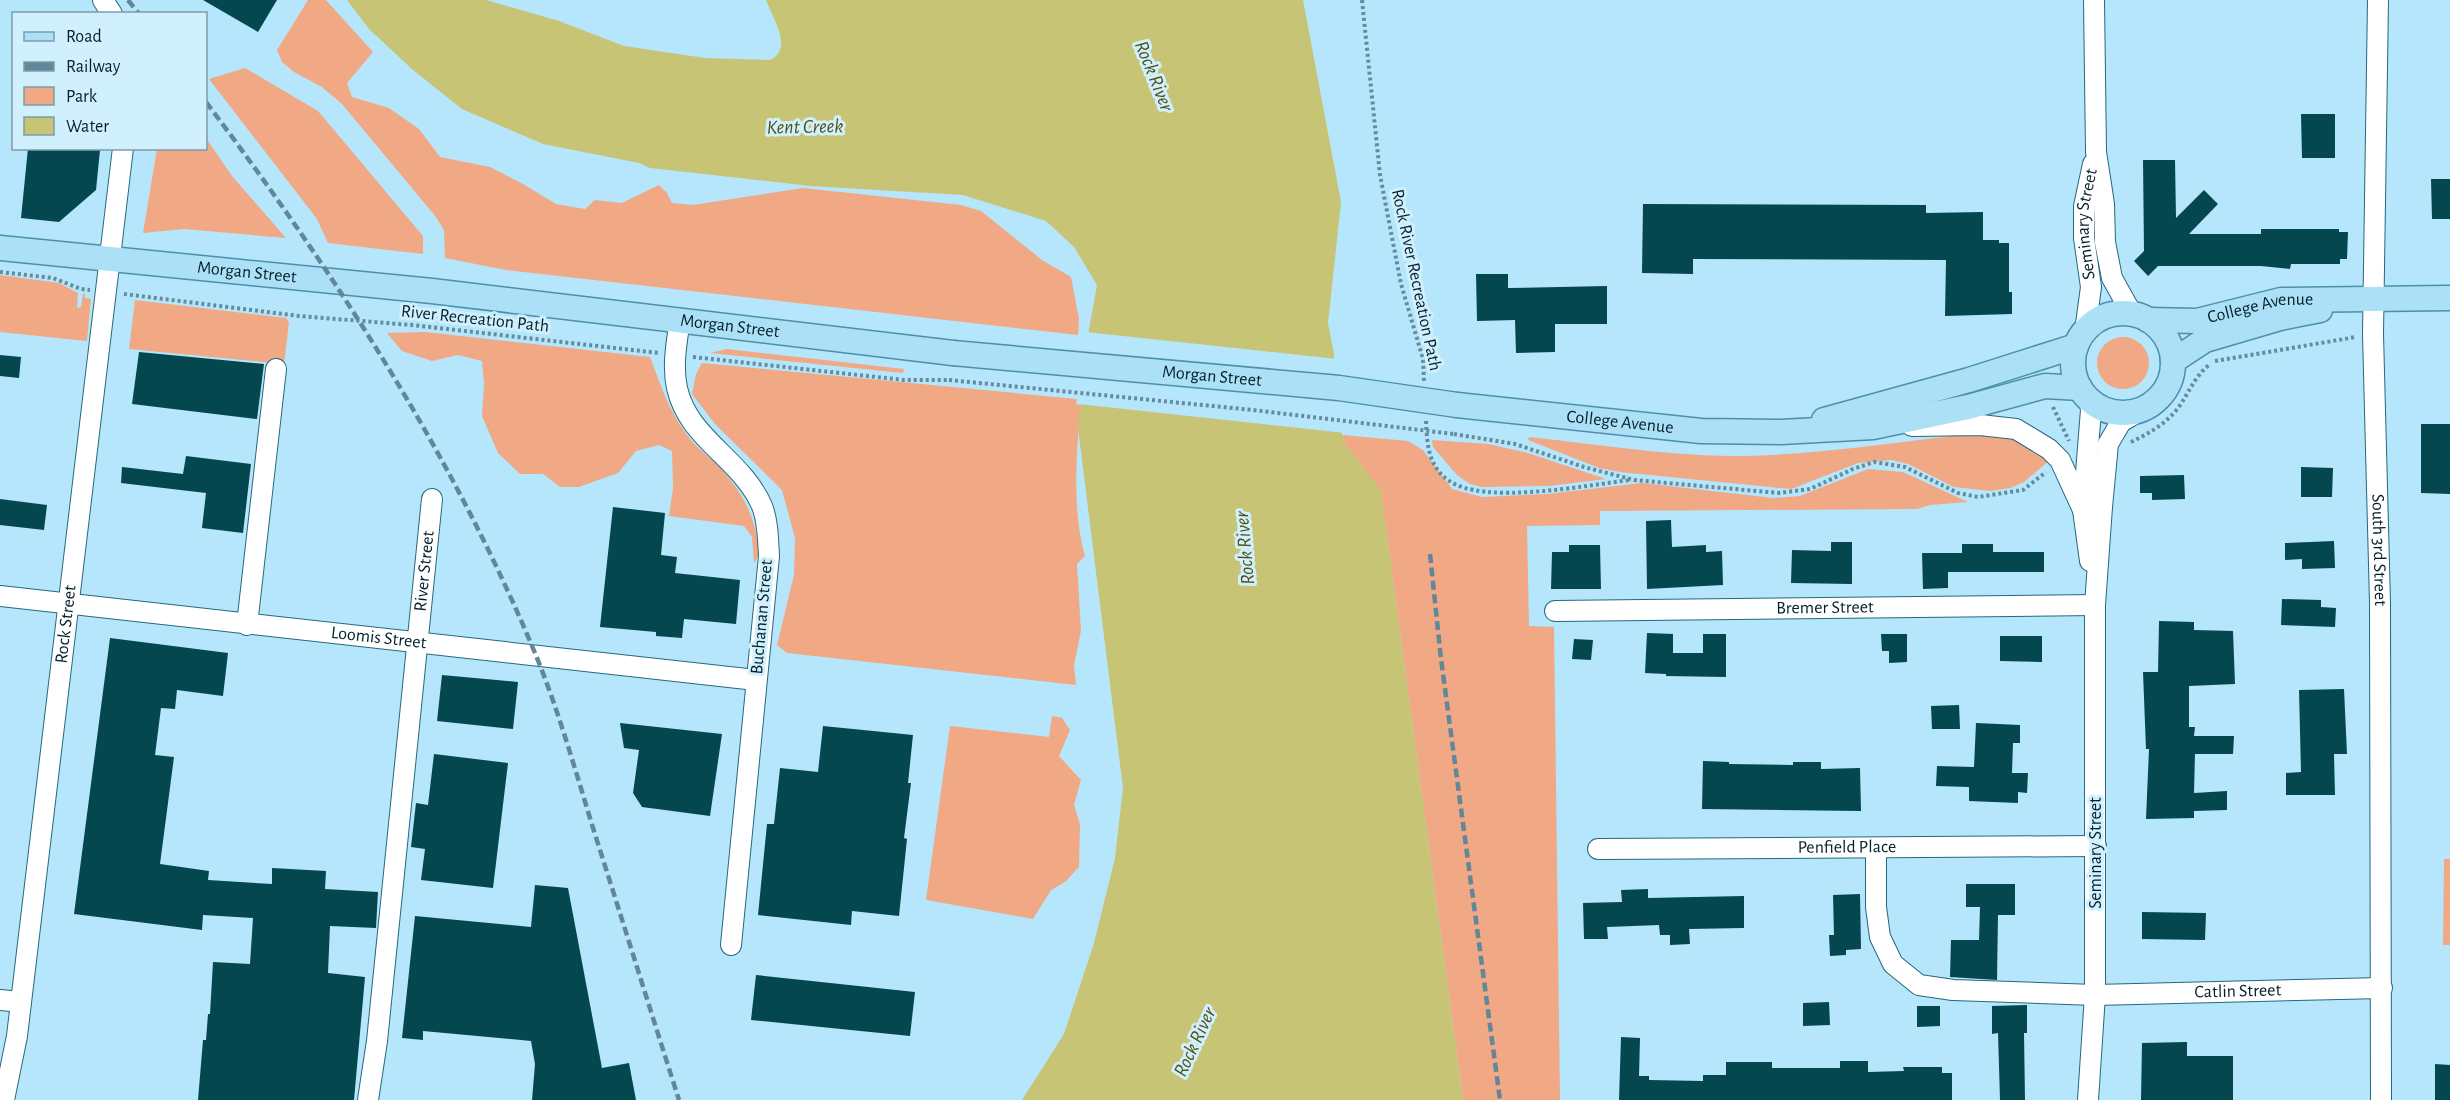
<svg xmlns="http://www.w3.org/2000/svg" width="2450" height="1100" viewBox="0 0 2450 1100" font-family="'Alegreya Sans',sans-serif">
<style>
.green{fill:#f1a885}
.water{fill:#c7c475}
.pier{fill:#b5e6fb}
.building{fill:#05474e}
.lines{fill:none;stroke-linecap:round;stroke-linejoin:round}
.minor-casing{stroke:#256881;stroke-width:22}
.major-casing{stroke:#4c8fab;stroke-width:27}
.path{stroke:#658c9d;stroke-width:4;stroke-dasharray:3 3;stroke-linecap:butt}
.minor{stroke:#fff;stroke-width:20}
.major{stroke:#abe0f6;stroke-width:24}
.rail{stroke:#618798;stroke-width:4.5;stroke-dasharray:9 4.5;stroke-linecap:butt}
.major-bridge-casing{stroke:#4c8fab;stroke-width:27;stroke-linecap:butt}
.path-bridge{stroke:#658c9d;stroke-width:4;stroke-dasharray:3 3;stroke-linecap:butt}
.major-bridge{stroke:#abe0f6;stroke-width:24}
.labels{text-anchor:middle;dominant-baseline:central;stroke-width:6;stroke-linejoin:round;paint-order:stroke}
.street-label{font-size:18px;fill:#041f2a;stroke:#d0f0fe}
.water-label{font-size:20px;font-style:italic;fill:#535015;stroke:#d0f0fe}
</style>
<rect width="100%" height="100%" fill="#b5e6fb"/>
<path class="green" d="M 308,0 L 326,0 L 373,52 L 347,83 L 352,97 L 389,108 L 419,129 L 440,157 L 490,167 L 523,184 L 556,204 L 585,209 L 595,200 L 622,203 L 659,185 L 667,193 L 672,203 L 693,205 L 803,188 L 961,205 L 981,211 L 1042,260 L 1071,277 L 1079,319 L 1078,335 L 506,270 L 445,258 L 444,230 L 436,217 L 342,104 L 322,87 L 294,72 L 282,62 L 277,50 Z
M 245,68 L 318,111 L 423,236 L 423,254 L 328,243 L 317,219 L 209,79 Z
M 206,138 L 232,176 L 286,238 L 184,229 L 143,233 L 157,149 L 206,148 Z
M 0,275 L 59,283 L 78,293 L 77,308 L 81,307 L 83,294 L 85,294 L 85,298 L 91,299 L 87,341 L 0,332 Z
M 135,300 L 286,318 L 289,322 L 284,364 L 129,349 Z
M 425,332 L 650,357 C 660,383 668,409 685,432 C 692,443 704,453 714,462 C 741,488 757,517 759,555 L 754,563 L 752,537 L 744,526 L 669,516 L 673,488 L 672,451 L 659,445 L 636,451 L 618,473 L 579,487 L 560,487 L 543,474 L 520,474 L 498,453 L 482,416 L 484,384 L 482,361 L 458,355 L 432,361 L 402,351 L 387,333 Z
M2097 363a26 26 0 1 1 52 0a26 26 0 1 1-52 0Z
M 727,349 L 904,369 L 903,373 L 710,353 Z
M 702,363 L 1077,399 L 1076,404 L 1081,405 C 1076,453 1072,511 1085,556 L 1077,564 L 1081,631 L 1074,665 L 1076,685 L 787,653 L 777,645 L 794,575 L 795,538 L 782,490 L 715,424 L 692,394 L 696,374 Z
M 1979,433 L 2018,438 L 2050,460 L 2024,482 L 2010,488 L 1990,491 L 1954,487 L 1908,464 L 1892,460 L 1858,463 L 1791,489 L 1620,472 L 1599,468 L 1528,440 L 1529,437 C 1595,444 1662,455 1729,456 C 1812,456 1896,442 1979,433 Z
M 1342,435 L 1408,441 L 1423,450 L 1452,489 L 1482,497 L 1547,494 L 1642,483 L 1773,498 L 1800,496 L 1868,469 L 1903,472 L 1968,502 L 1930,505 L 1917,509 L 1600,511 L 1600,525 L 1527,526 L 1529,626 L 1554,627 L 1560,1100 L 1463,1100 L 1381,491 L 1345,444 Z
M 1432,440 L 1488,444 L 1528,453 L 1606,479 L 1548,486 L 1483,487 L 1470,484 L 1457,475 L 1433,447 Z
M 1052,716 L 1062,718 L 1070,730 L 1059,756 L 1081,780 L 1074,805 L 1080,824 L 1079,867 L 1065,882 L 1051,890 L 1033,919 L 926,900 L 950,726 L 1049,737 Z
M 2444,859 L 2450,859 L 2450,945 L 2443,945 Z"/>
<path class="water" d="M 347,0 L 486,0 L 559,21 L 624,46 L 705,58 L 770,60 C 794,49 773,19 766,0 L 1303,0 L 1341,202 L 1328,323 L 1334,354 L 1333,402 L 1345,444 L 1381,490 L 1463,1100 L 1022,1100 L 1064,1034 L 1094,943 L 1115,858 L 1123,788 L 1078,428 L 1089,329 L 1097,285 L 1074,247 L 1046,221 L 963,195 L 810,186 L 650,168 L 639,163 L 543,144 L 462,109 L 413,70 L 369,29 Z"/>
<path class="pier" d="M 1086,332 L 1337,359 L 1336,402 L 1345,433 L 1078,404 Z"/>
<path class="building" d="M 203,0 L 277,0 L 258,32 Z
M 2301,114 L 2335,114 L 2335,158 L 2302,158 Z
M 28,148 L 100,150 L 96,190 L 59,222 L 21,218 Z
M 2143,160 L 2175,160 L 2176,218 L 2204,190 L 2218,204 L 2189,234 L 2261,234 L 2261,229 L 2339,229 L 2339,232 L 2348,232 L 2347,259 L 2340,259 L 2340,264 L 2291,264 L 2290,269 L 2261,266 L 2158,266 L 2148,276 L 2134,261 L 2144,251 Z
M 2431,179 L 2450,179 L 2450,219 L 2432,219 Z
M 1643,204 L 1926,205 L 1926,213 L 1983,212 L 1983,240 L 1999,240 L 1999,243 L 2009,243 L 2009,292 L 2012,292 L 2012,314 L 1945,316 L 1946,260 L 1693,259 L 1693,274 L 1642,273 Z
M 1476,274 L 1508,274 L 1508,288 L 1607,286 L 1607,324 L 1555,324 L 1555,352 L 1516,353 L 1515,320 L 1477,321 Z
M 139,352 L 264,364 L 257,419 L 132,404 Z
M 0,355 L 21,357 L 19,378 L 0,376 Z
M 2421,424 L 2450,424 L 2450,494 L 2421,493 Z
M 186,456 L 251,464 L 243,533 L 202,528 L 206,493 L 121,483 L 122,467 L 183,474 Z
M 2301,467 L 2333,468 L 2332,497 L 2301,497 Z
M 2184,475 L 2185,499 L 2152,500 L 2152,493 L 2140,493 L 2140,476 Z
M 0,499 L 47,505 L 44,530 L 0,525 Z
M 613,507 L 665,513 L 661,555 L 677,557 L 675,573 L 740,580 L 736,624 L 684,619 L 682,638 L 656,636 L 656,632 L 600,627 Z
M 1671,520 L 1672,547 L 1706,545 L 1706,552 L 1722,551 L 1723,585 L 1647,589 L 1646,521 Z
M 2334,541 L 2335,568 L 2302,569 L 2302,559 L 2285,560 L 2285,543 Z
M 1831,542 L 1852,542 L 1852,584 L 1791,583 L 1792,550 L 1831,551 Z
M 1962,544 L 1993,544 L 1993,552 L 2044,552 L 2044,572 L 1948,572 L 1948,588 L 1923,589 L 1922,553 L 1962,553 Z
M 1569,545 L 1600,545 L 1601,589 L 1551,589 L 1552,552 L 1569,552 Z
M 2282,599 L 2321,600 L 2321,607 L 2336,608 L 2335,627 L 2281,625 Z
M 2159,621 L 2194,622 L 2194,630 L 2233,631 L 2235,684 L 2189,686 L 2189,727 L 2195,727 L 2194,736 L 2234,736 L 2233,754 L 2195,754 L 2194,793 L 2227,791 L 2227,810 L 2194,811 L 2194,818 L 2146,819 L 2149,749 L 2146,749 L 2143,672 L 2158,672 Z
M 1647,633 L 1673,634 L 1673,653 L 1703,653 L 1703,634 L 1726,634 L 1726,677 L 1666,676 L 1666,674 L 1645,673 Z
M 1881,634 L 1907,634 L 1907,662 L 1889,663 L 1889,651 L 1882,651 Z
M 2000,636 L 2042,636 L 2042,662 L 2000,661 Z
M 110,638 L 228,653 L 223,696 L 177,690 L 175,709 L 161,708 L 155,755 L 174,757 L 160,864 L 209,871 L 208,880 L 272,884 L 272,868 L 326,871 L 325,889 L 378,892 L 376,928 L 330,926 L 328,973 L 365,977 L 354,1100 L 198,1100 L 203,1040 L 206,1040 L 208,1014 L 210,1014 L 213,962 L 250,964 L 253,918 L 203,915 L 202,930 L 74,914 Z
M 1574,639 L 1593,640 L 1591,660 L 1572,659 Z
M 442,675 L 518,682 L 513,729 L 437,721 Z
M 2344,689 L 2347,754 L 2334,754 L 2335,795 L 2286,795 L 2286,773 L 2301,772 L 2299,690 Z
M 1959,705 L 1960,729 L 1932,729 L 1931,706 Z
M 620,723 L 722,734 L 710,816 L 642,807 L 633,793 L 639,750 L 624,748 Z
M 1976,723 L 2020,725 L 2020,743 L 2013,743 L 2012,773 L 2028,773 L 2027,793 L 2018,792 L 2018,803 L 1969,801 L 1969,787 L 1936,786 L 1937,766 L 1974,767 Z
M 823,726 L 913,735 L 908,783 L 911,783 L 904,838 L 907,839 L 899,916 L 852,911 L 851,925 L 758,915 L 767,824 L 774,824 L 780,768 L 818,772 Z
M 434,754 L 508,763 L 493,888 L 421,880 L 425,849 L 411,847 L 416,803 L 428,805 Z
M 1703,761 L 1729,762 L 1729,764 L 1793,765 L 1793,762 L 1821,762 L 1821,769 L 1860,768 L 1861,811 L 1702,809 Z
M 1966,884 L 2015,884 L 2015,915 L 1998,915 L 1997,980 L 1950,977 L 1951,940 L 1979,940 L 1980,907 L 1966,907 Z
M 535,885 L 568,888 L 602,1068 L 629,1063 L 636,1100 L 532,1100 L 535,1064 L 531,1041 L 423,1031 L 423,1040 L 402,1038 L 415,916 L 531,927 Z
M 1648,889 L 1648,898 L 1744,896 L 1744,928 L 1689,929 L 1690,944 L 1670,945 L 1670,935 L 1660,935 L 1659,925 L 1607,927 L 1608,939 L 1584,939 L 1583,903 L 1622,902 L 1621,890 Z
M 1860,894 L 1861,949 L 1846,950 L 1846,955 L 1830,956 L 1829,935 L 1834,935 L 1833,895 Z
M 2142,912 L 2206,913 L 2205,940 L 2142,939 Z
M 756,975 L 915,992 L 910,1036 L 751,1020 Z
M 1829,1002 L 1830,1025 L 1803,1026 L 1803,1003 Z
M 2027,1005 L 2027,1033 L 2024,1033 L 2025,1100 L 2000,1100 L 1998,1033 L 1992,1034 L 1992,1006 Z
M 1917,1006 L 1940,1006 L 1940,1026 L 1917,1027 Z
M 1621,1037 L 1640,1038 L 1639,1076 L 1649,1076 L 1649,1080 L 1703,1081 L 1703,1075 L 1726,1075 L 1726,1062 L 1772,1062 L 1772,1068 L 1840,1068 L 1840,1061 L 1868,1061 L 1868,1072 L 1904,1071 L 1903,1067 L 1942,1067 L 1942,1073 L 1952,1073 L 1952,1100 L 1619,1100 Z
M 2187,1042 L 2187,1056 L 2233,1056 L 2233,1100 L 2141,1100 L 2142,1043 Z
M 2435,1064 L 2450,1065 L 2450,1100 L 2435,1100 Z"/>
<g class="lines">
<defs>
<g id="minor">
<path d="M 103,0 L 112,14"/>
<path d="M 2094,0 L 2096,152 L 2104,204 L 2105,242 L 2112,278 L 2132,314"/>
<path id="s1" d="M 2378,0 L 2373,334 L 2380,603 L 2381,1100"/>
<path d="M 680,319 C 677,341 672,365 677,388 C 688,439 742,459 762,506 C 768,521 768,539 769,556 L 731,945"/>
<path id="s2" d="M 2085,331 L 2091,287 L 2084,238 L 2084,206 L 2093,164"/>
<path d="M 1912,426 L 1980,425 L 2016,429 L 2049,449 L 2060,460 L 2083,510"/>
<path d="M 2090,561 L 2083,510 L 2091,410 L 2090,400"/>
<path id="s3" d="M 0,596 L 756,680"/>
<path id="s4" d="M 1555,611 L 2095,605"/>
<path d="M 247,625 L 276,369"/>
<path id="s5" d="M 1876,848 L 1876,907 L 1880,937 L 1893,964 L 1919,985 L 1953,990 L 2095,995 L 2382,988"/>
<path id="s6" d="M 1598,849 L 2096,846"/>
<path d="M 0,1000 L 21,1002"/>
<path id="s7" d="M 4,1100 L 17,1036 L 123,148"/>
<path id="s8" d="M 368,1100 L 377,1041 L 432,499"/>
<path d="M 2088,1100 L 2095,995 L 2095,605 L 2102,507 L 2108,444 L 2121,422 L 2141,410"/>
</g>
<g id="major">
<path id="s9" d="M 0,248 L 432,291 L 953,353"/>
<circle cx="2123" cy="363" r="50"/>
<path id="s10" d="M 2148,320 L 2197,321 L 2281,300 L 2450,298"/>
<path d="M 2173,361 L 2205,340 L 2280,318 L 2320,310"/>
<path id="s11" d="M 1457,405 L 1701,431 L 1781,432 L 1873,427 L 1968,407 L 2045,386 L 2080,388"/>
<path d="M 1824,420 L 1969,380 L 2076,346"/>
</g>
</defs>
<use href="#minor" class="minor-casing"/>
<use href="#major" class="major-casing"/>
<path class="path" d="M 1362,0 L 1380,175 L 1401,284 L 1423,359 L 1424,381
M 0,272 L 53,278 L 81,289 L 90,290
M 124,294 L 299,316 L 412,325 L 659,353
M 693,357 L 904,380 L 949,380
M 2215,361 L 2356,337
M 2053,407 L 2069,441
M 1426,421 C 1427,443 1428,466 1448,480 C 1483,506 1587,485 1630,480
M 1454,434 L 1515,444 L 1584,467 L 1634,480 L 1779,493 L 1810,489 L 1853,469 L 1874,462 L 1905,467 L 1958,493 L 1978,497 L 2023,490 L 2046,472
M 2131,442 C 2148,434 2166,424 2178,408 C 2189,393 2194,377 2209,365"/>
<use href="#minor" class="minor"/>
<use href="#major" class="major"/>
<path class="rail" d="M 128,0 L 139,14
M 206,102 C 335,273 452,454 535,653 C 558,709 575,769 593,828 C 622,919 650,1009 679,1100
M 1430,554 L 1441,659 L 1500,1100"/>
<defs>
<g id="major-bridge">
<path id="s12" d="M 953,353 L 1339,388 L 1457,405"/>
</g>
</defs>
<use href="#major-bridge" class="major-bridge-casing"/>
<path class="path-bridge" d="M 949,380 L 1253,410 L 1454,434"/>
<use href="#major-bridge" class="major-bridge"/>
</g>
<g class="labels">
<g class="street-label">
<text stroke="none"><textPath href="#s2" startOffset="108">Seminary Street</textPath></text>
<text stroke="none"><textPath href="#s9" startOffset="248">Morgan Street</textPath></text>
<text transform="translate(1416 280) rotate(78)">Rock River Recreation Path</text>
<text stroke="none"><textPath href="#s10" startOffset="114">College Avenue</textPath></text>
<text transform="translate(475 319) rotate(6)">River Recreation Path</text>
<text stroke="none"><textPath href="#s9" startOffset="734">Morgan Street</textPath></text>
<text stroke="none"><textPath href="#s12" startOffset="260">Morgan Street</textPath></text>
<text stroke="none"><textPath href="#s11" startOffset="164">College Avenue</textPath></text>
<text stroke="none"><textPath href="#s1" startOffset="550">South 3rd Street</textPath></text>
<text stroke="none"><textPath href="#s8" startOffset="532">River Street</textPath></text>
<text stroke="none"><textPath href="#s4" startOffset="270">Bremer Street</textPath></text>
<text transform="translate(762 617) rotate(-85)">Buchanan Street</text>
<text stroke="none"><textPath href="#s7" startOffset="480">Rock Street</textPath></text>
<text stroke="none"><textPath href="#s3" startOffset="381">Loomis Street</textPath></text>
<text stroke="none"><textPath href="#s6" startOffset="249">Penfield Place</textPath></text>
<text transform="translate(2096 853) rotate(-90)">Seminary Street</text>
<text stroke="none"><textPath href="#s5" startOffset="472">Catlin Street</textPath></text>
</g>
<g class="water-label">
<text transform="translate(1154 76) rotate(68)">Rock River</text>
<text transform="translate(805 127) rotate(-1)">Kent Creek</text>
<text transform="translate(1245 548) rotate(-95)">Rock River</text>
<text transform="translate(1195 1042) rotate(-65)">Rock River</text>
</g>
</g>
<rect x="12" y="12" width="195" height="138" fill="#d0f0fe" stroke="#7e9ca9" stroke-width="1.5"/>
<rect x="24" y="32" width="30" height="9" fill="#abe0f6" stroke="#7e9ca9" stroke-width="1.5"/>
<text x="66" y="42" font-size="18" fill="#041f2a">Road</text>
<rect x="24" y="62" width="30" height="9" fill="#618798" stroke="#7e9ca9" stroke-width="1.5"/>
<text x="66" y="72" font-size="18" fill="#041f2a">Railway</text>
<rect x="24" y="87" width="30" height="18" fill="#f1a885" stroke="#7e9ca9" stroke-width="1.5"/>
<text x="66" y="102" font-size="18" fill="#041f2a">Park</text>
<rect x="24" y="117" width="30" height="18" fill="#c7c475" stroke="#7e9ca9" stroke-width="1.5"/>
<text x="66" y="132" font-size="18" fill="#041f2a">Water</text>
</svg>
